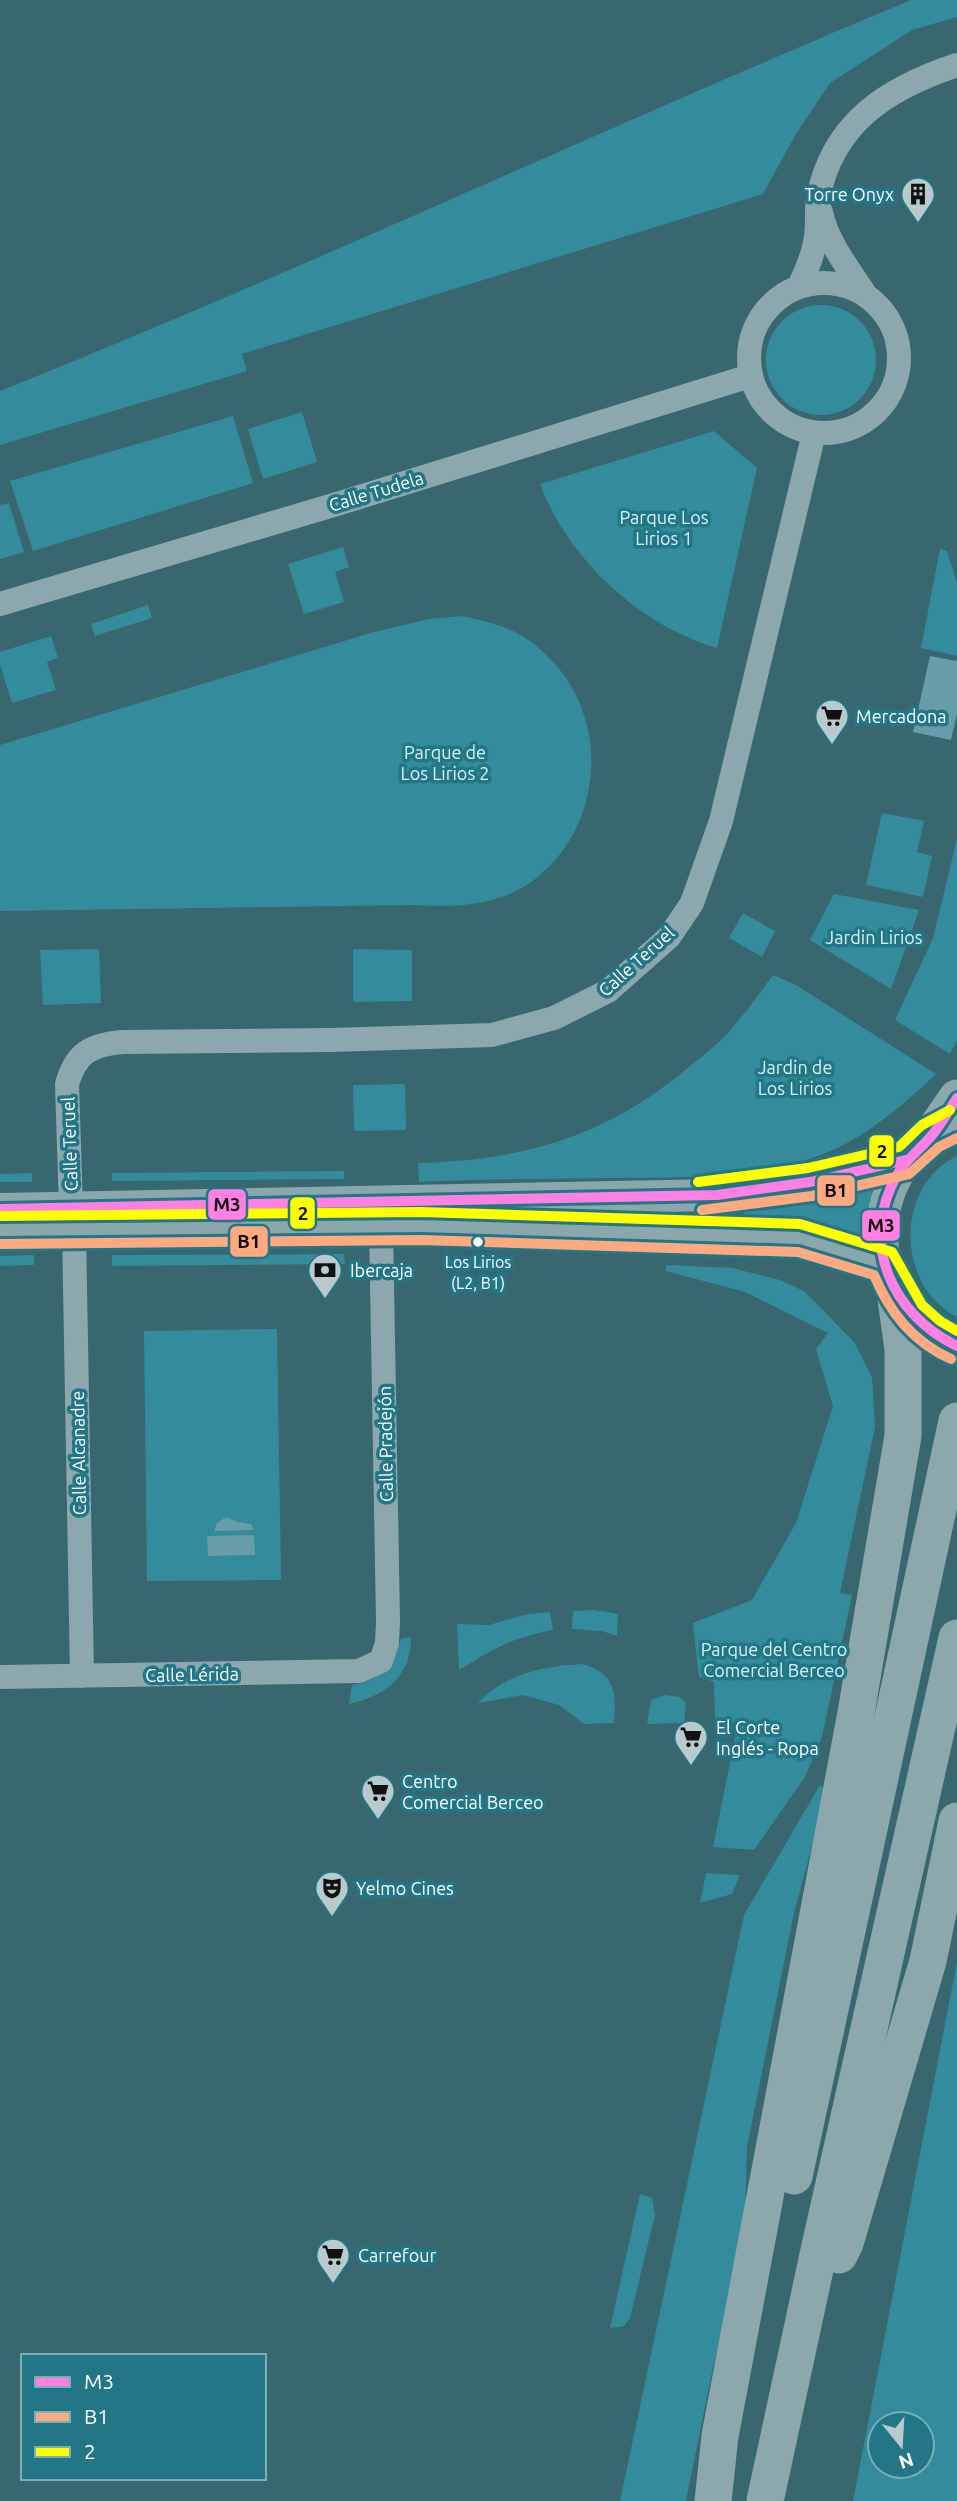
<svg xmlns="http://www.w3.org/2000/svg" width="957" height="2501" viewBox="0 0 957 2501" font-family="Ubuntu,sans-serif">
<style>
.green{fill:#348b9b;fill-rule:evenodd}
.water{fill:#669da8}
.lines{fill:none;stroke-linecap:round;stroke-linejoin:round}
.minor{stroke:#8ca8ae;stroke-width:24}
.major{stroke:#8aa7ac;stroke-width:32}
.highway{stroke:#8ca8ad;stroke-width:37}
.bus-1-casing{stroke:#227686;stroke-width:16}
.bus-2-casing{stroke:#227686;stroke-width:16}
.bus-3-casing{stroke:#227686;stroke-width:16}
.bus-1{stroke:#fe80e3;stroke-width:10}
.bus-2{stroke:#ffa980;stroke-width:10}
.bus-3{stroke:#ff0;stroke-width:10}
.bus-dot{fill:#fff;stroke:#227686;stroke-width:2.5}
.labels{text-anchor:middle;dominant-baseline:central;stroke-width:7;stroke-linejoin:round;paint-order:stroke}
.bus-label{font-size:16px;fill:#fff;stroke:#227686}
.poi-label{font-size:18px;fill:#fff;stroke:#227686;text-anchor:start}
.street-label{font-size:18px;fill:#fff;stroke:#227686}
.park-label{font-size:18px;fill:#d7f3f8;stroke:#227686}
.line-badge{stroke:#227686;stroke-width:2.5}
.pale-badge-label{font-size:19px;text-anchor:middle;font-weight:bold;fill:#111}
</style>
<rect width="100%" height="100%" fill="#386770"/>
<path class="green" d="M 911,0 L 957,0 L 957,17 L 912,30 L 830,83 L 796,134 L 763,194 L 242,354 L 247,371 L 0,445 L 0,391 C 307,268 606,127 911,0 Z
M766 360a55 55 0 1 1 110 0a55 55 0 1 1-110 0Z
M 302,412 L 317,462 L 263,479 L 248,429 Z
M 233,416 L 253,483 L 33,551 L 10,481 Z
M 714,431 L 757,468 L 717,648 C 639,625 569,560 540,484 Z
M 9,503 L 24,552 L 0,559 L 0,505 Z
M 343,547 L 349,567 L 335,572 L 344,602 L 304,614 L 288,564 Z
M 940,549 L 947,551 L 957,583 L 957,656 L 921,648 Z
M 148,605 L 152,618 L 95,636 L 91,624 Z
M 461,616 C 480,620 500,624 517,633 C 536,643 551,658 564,675 C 611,741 596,836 530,883 C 497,905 455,908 417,905 L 0,911 L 0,745 L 374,632 L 429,619 Z
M 51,636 L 58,658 L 47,662 L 56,690 L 12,703 L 0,665 L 0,652 Z
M 882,813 L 924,821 L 917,852 L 932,856 L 923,897 L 866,885 Z
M 957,839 L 957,1040 L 950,1054 L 895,1020 L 933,938 Z
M 834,894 L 919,910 L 891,989 L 810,940 Z
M 743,913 L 775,931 L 762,957 L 729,938 Z
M 99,949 L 101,1003 L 43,1005 L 40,950 Z
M 353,949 L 412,950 L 412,1001 L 353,1002 Z
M 773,975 L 796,985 L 936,1074 C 911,1098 880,1125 849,1142 C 777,1181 689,1177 610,1178 C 546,1179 482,1179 419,1182 L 418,1163 C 525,1160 608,1136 690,1066 C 707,1053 724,1039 737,1022 C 750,1007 761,991 773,975 Z
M 405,1084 L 406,1130 L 354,1131 L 353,1085 Z
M 957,1156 L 957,1317 C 896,1287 894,1186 957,1156 Z
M 344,1171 L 344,1179 L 112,1181 L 112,1173 Z
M 32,1173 L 32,1182 L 0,1182 L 0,1174 Z
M 873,1185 L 865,1242 L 796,1224 L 744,1219 L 744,1209 Z
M 344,1254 L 345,1264 L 112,1266 L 112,1255 Z
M 34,1255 L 34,1265 L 0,1266 L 0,1256 Z
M 666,1265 L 732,1268 L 780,1280 L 804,1291 L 855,1343 L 872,1378 L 875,1427 L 840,1593 L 852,1595 L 822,1737 L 805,1777 L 754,1850 L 713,1847 L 738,1723 L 715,1722 L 714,1682 L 699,1677 L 693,1623 L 752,1600 L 796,1523 L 833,1406 L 816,1349 L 828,1333 L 745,1292 L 666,1271 Z
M 277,1329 L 281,1580 L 147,1581 L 144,1331 Z
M 594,1610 L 618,1614 L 617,1636 L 602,1631 L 572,1629 L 573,1611 Z
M 550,1612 L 553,1630 C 511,1638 495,1648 459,1670 L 457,1624 L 489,1625 L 528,1614 Z
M 401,1638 L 411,1638 C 411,1677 385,1696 349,1704 L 352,1685 C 379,1681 395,1664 401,1638 Z
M 582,1664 C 616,1674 616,1691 614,1723 L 584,1724 L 559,1705 L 523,1695 L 478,1703 C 505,1674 543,1666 582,1664 Z
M 665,1695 L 680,1697 L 686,1703 L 684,1723 L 647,1724 L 651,1700 Z
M 820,1785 L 824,1789 L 821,1812 L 794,1913 L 747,2147 L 745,2220 L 734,2284 L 713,2367 L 686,2501 L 620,2501 L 744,1915 Z
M 706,1873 L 740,1875 L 732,1894 L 700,1903 Z
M 957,1962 L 957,2501 L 853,2501 ZM 922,2424 L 922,2466 L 880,2466 L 880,2424 Z
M 640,2194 L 652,2198 L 655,2215 L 630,2318 L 624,2326 L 610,2328 Z"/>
<path class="water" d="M 930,656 L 957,661 L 957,714 L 951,740 L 913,732 Z
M 226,1517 L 238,1522 L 251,1524 L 254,1530 L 214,1531 L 217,1523 Z
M 254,1535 L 255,1555 L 208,1556 L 207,1536 Z"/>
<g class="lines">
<path class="minor" d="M 821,212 C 827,242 849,269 865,294
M749 358a75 75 0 1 1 150 0a75 75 0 1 1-150 0Z
M 799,286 C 807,270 814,254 816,236 C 818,223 816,210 818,198 C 833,122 888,88 957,65
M 0,604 L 337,504 L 750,376
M 71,1208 L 67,1084 C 76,1053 90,1045 122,1042 L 331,1040 L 492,1035 L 554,1018 L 608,991 L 669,937 L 692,903 L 721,821 L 814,433
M 74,1230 L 82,1676
M 0,1677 L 359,1671 L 381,1661 L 387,1643 L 388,1621 L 381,1227"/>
<path class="major" d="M 916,1151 C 857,1208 878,1319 957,1346
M 0,1209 L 717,1195 L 810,1182 L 906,1160
M 0,1230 L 421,1226 L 800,1238 L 884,1264"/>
<path class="highway" d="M 931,1136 L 957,1098
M 794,2176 L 957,1421
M 839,2255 L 845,2243 L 928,1961 L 957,1821
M 713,2501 L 720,2436 L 856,1713 L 903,1436 L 903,1349 L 895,1292
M 765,2501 L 820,2246 L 957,1638"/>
<defs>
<path id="bus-1" d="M 957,1098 C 949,1110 942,1123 933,1134 C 921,1149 907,1158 897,1175 C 859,1242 891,1314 957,1346
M 0,1209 L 717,1195 L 810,1182 L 906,1160"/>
<path id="bus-2" d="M 702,1210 L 812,1196 L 909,1174 L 939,1147 L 957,1138
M 0,1244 L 421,1240 L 798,1252 L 874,1275 C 890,1313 913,1342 951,1359"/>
<path id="bus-3" d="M 698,1182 L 808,1168 L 899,1147 L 922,1125 L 950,1110
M 0,1216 L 421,1212 L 800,1224 L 892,1252 L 922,1305 L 940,1321 L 957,1331"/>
</defs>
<use href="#bus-1" class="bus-1-casing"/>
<use href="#bus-2" class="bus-2-casing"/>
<use href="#bus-3" class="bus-3-casing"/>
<use href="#bus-1" class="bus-1"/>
<use href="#bus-2" class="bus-2"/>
<use href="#bus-3" class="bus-3"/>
</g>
<defs>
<symbol id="building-pin" viewBox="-11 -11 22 30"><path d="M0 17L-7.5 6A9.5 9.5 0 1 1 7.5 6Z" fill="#b9cacd" stroke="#227686"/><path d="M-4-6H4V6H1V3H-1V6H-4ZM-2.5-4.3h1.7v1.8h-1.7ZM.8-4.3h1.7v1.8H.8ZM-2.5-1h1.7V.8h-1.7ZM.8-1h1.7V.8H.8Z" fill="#111"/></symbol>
<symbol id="supermarket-pin" viewBox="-11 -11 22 30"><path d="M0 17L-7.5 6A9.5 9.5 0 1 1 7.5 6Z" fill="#b9cacd" stroke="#227686"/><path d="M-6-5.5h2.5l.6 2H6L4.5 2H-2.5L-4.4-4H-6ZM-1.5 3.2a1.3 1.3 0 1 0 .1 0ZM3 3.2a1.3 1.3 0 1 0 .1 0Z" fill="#111"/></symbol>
<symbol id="bank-pin" viewBox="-11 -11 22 30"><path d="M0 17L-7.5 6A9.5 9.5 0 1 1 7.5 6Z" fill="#b9cacd" stroke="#227686"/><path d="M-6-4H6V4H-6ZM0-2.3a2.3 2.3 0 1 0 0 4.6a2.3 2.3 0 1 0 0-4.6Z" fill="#111"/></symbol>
<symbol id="theatre-pin" viewBox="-11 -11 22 30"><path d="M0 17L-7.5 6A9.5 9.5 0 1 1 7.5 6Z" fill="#b9cacd" stroke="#227686"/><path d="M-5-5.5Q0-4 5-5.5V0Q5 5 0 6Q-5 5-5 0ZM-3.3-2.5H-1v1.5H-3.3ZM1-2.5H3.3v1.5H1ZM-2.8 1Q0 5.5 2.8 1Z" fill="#111"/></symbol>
</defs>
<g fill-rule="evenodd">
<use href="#building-pin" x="899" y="175" width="38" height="52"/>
<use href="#supermarket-pin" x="813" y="697" width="38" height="52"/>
<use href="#bank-pin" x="306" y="1251" width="38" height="52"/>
<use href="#supermarket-pin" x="672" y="1718" width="38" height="52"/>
<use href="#supermarket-pin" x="359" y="1772" width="38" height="52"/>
<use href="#theatre-pin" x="313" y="1869" width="38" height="52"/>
<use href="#supermarket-pin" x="314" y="2236" width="38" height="52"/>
</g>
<circle class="bus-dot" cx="478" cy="1242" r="6"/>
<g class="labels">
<g class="bus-label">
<text x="478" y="1262">Los Lirios<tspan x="478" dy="21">(L2, B1)</tspan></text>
</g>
<g class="poi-label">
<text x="894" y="194" text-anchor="end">Torre Onyx</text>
<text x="856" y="716">Mercadona</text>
<text x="350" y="1270">Ibercaja</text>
<text x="716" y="1727">El Corte<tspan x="716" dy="21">Inglés - Ropa</tspan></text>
<text x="402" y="1781">Centro<tspan x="402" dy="21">Comercial Berceo</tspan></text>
<text x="356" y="1888">Yelmo Cines</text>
<text x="358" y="2255">Carrefour</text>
</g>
<g class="street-label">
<text transform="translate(376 491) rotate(-17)">Calle Tudela</text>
<text transform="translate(636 961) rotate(-42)">Calle Teruel</text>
<text transform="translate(69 1144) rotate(-92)">Calle Teruel</text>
<text transform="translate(385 1444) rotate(-91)">Calle Pradejón</text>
<text transform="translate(78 1453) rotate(-91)">Calle Alcanadre</text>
<text transform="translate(192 1674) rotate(-1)">Calle Lérida</text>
</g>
<g class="park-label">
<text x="664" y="517">Parque Los<tspan x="664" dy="21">Lirios 1</tspan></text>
<text x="445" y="752">Parque de<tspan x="445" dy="21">Los Lirios 2</tspan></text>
<text x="874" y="937">Jardin Lirios</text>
<text x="795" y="1067">Jardin de<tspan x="795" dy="21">Los Lirios</tspan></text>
<text x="774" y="1649">Parque del Centro<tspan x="774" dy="21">Comercial Berceo</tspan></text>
</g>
</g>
<g class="line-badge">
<rect x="868" y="1134" width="27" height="34" rx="7" fill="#ff0"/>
<rect x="816" y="1174" width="40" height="33" rx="7" fill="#ffa980"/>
<rect x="207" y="1188" width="40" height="33" rx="7" fill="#fe80e3"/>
<rect x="289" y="1196" width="27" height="34" rx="7" fill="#ff0"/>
<rect x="861" y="1209" width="40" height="33" rx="7" fill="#fe80e3"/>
<rect x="229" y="1225" width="40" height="33" rx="7" fill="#ffa980"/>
</g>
<g class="pale-badge-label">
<text x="882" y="1158">2</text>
<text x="836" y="1197">B1</text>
<text x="227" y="1211">M3</text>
<text x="303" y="1220">2</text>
<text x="881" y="1232">M3</text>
<text x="249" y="1248">B1</text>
</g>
<rect x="21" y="2354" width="245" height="126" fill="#227686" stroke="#7aadb6" stroke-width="2"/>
<rect x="35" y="2377" width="35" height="10" fill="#fe80e3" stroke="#7aadb6" stroke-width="2"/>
<text x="84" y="2389" font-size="21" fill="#ffffff">M3</text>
<rect x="35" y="2412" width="35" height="10" fill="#ffa980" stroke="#7aadb6" stroke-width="2"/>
<text x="84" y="2424" font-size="21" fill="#ffffff">B1</text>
<rect x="35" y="2447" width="35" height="10" fill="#ffff00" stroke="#7aadb6" stroke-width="2"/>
<text x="84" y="2459" font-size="21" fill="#ffffff">2</text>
<g transform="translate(901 2445) rotate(162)"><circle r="33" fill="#227686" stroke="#7aadb6" stroke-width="2"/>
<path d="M0-5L12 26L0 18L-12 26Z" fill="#b9cacd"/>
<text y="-10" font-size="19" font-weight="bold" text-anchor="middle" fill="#ffffff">N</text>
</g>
</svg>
